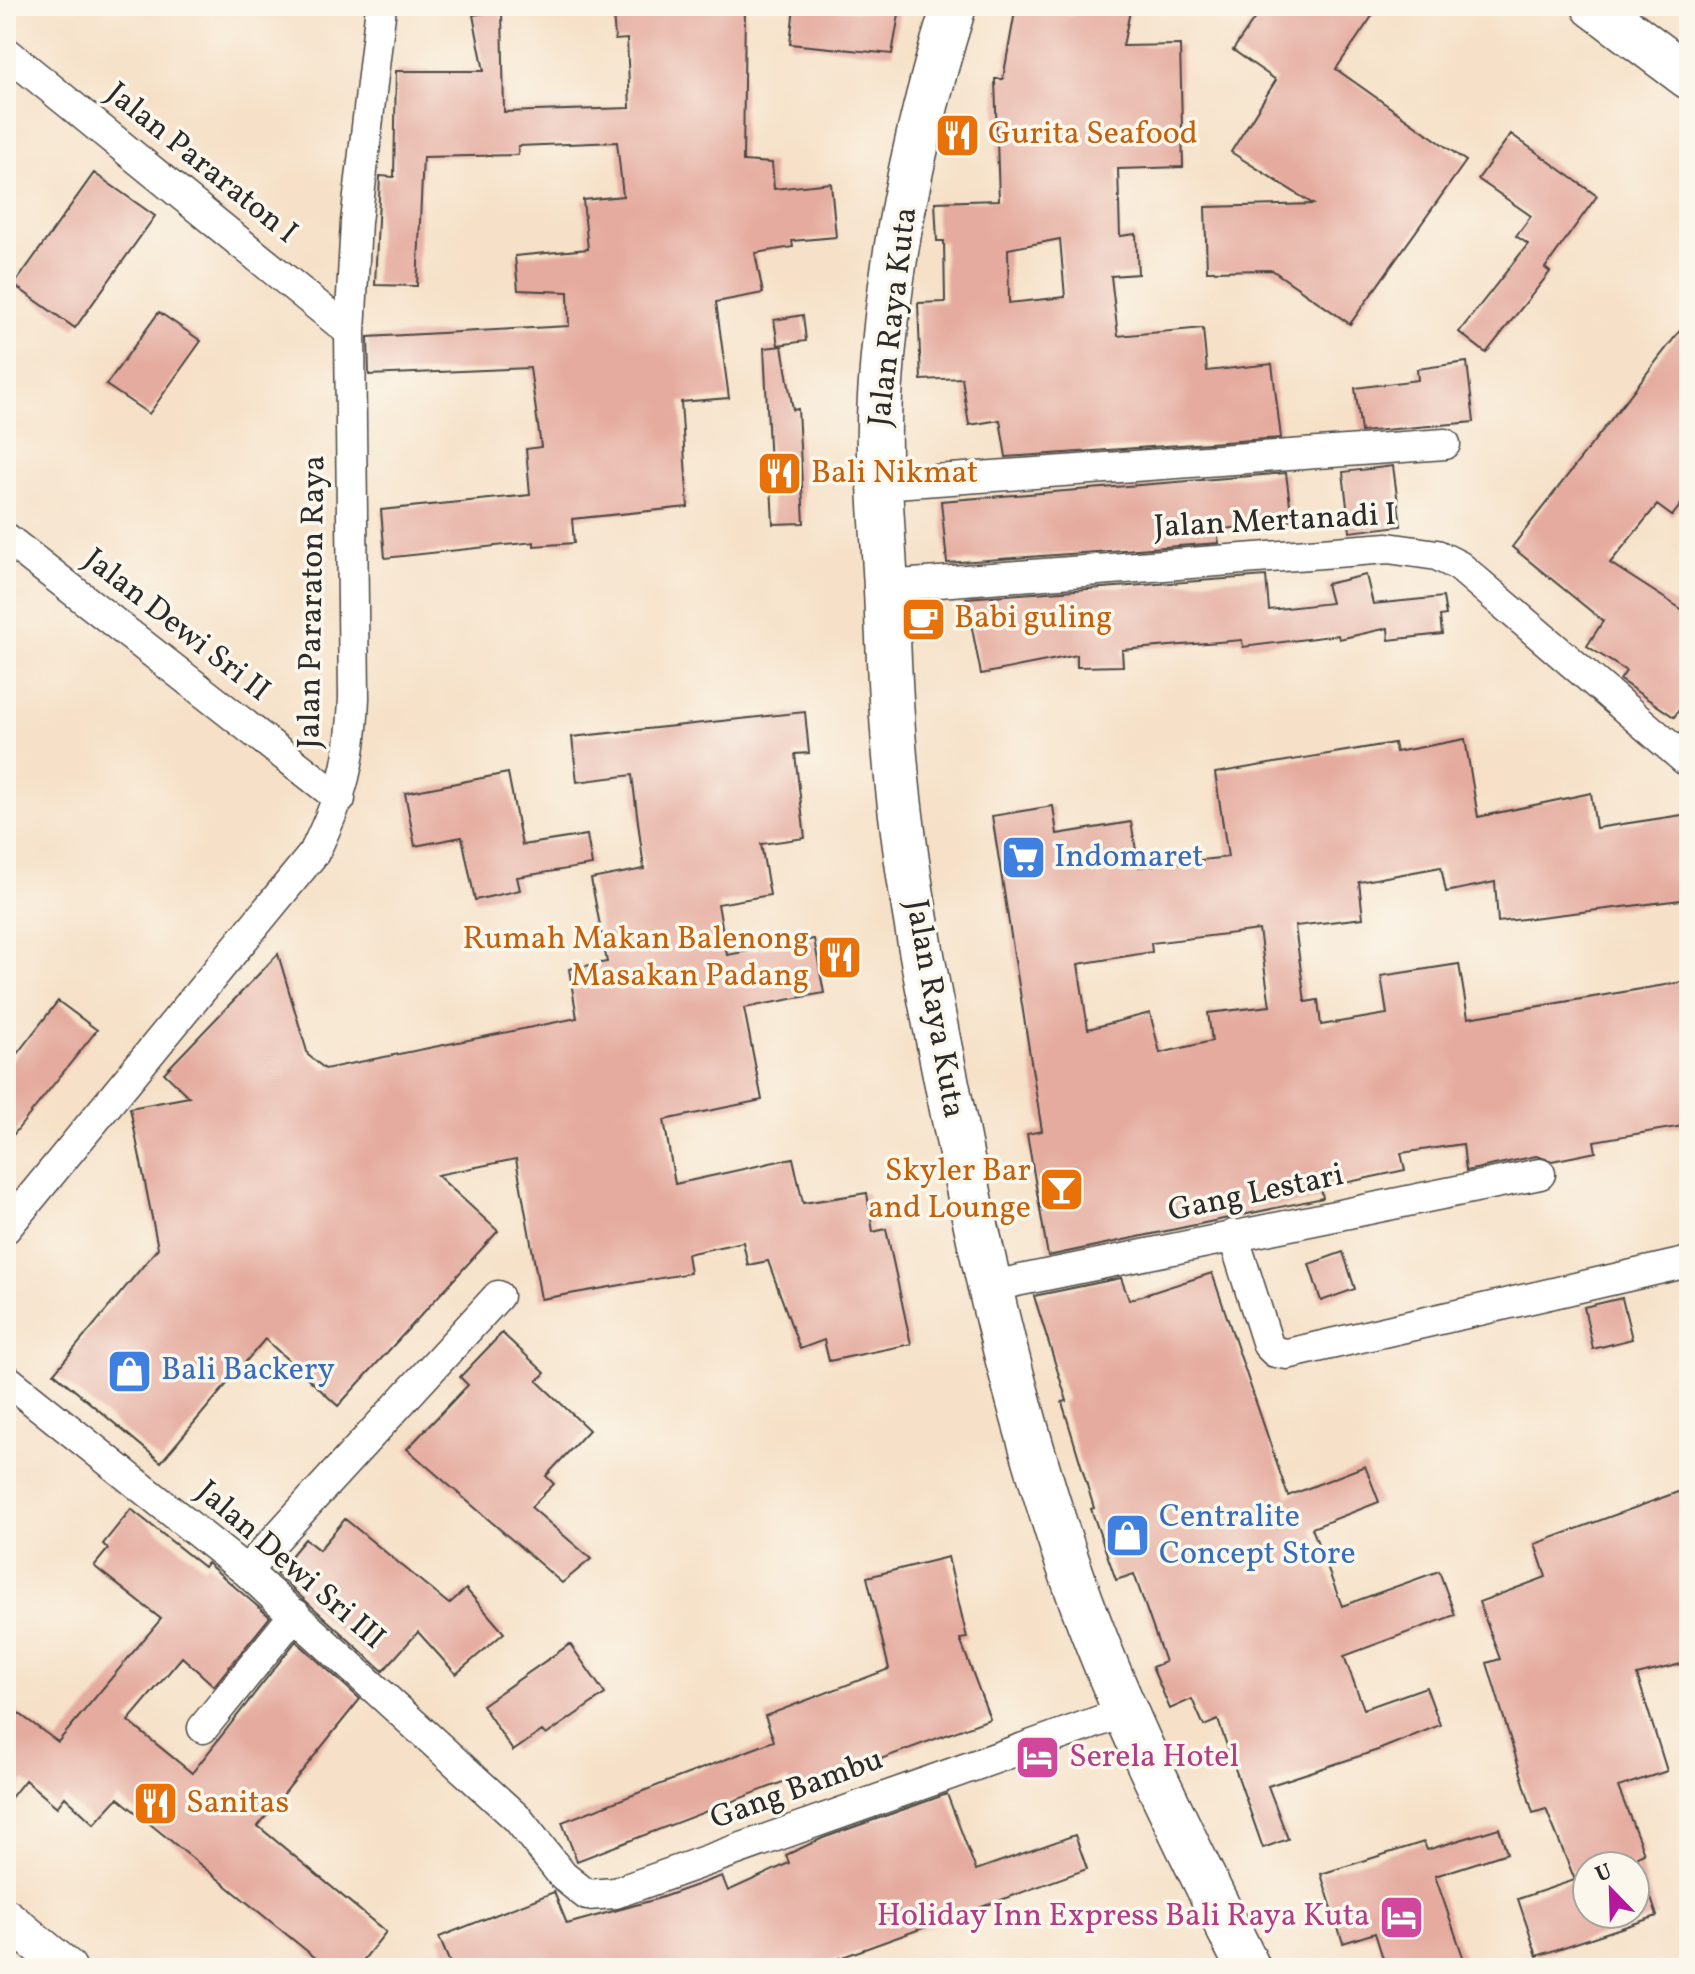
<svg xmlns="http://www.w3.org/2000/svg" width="1695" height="1974" viewBox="0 0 1695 1974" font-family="Vollkorn,serif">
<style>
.building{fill:#e5ab9f;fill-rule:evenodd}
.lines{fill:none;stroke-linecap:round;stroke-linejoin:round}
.minor-casing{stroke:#494643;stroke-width:33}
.tertiary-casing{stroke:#494643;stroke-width:41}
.secondary-casing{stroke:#494643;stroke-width:47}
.trunk-casing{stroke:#494643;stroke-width:47}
.minor{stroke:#fff;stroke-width:30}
.tertiary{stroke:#fff;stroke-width:38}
.secondary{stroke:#fff;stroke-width:44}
.trunk{stroke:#fff;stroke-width:44}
.labels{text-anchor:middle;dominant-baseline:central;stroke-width:7;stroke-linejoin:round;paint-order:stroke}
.food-label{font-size:32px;fill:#c56008;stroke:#fbf7ec;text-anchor:start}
.street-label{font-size:32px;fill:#2b2b2b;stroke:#fbf7ec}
.shop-label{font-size:32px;fill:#366cbe;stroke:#fbf7ec;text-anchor:start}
.hotel-label{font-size:32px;fill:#b23c85;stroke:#fbf7ec;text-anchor:start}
</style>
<rect width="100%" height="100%" fill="#fbf7ec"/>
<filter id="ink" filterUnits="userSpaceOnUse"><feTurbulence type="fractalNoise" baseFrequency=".0125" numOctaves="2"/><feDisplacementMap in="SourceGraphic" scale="16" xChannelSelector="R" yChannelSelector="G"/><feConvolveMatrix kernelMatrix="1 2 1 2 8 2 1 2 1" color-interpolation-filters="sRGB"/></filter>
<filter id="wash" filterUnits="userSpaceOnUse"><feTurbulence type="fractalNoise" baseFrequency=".006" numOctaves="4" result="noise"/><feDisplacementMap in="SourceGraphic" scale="32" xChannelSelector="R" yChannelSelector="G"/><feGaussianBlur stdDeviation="1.8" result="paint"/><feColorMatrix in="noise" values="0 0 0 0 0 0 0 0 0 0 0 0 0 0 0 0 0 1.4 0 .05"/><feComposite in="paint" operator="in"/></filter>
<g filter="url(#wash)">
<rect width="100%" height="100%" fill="#f6e1c8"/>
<g id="blocks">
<path class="building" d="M 670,6 L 745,6 L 743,161 L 772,163 L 774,189 L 831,183 L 836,237 L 792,241 L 793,247 L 755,253 L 763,293 L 716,302 L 729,398 L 681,402 L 688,507 L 572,519 L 574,543 L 534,546 L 534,542 L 385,558 L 381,510 L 530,495 L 526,449 L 541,447 L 530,368 L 369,375 L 368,337 L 569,326 L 568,292 L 518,290 L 515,256 L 588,249 L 583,200 L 623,196 L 617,142 L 518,146 L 518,155 L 423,157 L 417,286 L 375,285 L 380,176 L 394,177 L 396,71 L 484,71 L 473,15 L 502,10 L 504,112 L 630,108 L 627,39 L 615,40 L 613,11 Z
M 794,6 L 871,12 L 872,6 L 900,9 L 892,54 L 790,44 Z
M 1016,6 L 1073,16 L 1075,6 L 1131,6 L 1123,46 L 1180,45 L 1183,167 L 1118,169 L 1120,236 L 1136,234 L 1138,274 L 1111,276 L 1118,336 L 1203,328 L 1207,371 L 1272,364 L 1281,438 L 1006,457 L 1000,420 L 969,425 L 962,378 L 921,380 L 918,303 L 945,302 L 944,241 L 937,241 L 935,202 L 999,200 L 995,79 L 1003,79 ZM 1060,239 L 1065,297 L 1009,303 L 1008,249 Z
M 1263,6 L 1379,6 L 1336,69 L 1466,161 L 1350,324 L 1272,270 L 1207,271 L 1205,207 L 1313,204 L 1231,152 L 1276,80 L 1233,50 Z
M 1511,134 L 1597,196 L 1545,268 L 1550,272 L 1486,353 L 1459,332 L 1528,244 L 1516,236 L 1531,216 L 1478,179 Z
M 94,173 L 155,216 L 75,328 L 14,285 Z
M 159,312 L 201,341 L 149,414 L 106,385 Z
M 803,315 L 806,341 L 778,345 L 774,320 Z
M 1689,319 L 1689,494 L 1672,516 L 1657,505 L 1610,563 L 1689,614 L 1689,696 L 1674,717 L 1620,680 L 1626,671 L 1587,646 L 1603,621 L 1512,547 Z
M 782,346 L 793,410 L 798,409 L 804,523 L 773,524 L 764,348 Z
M 1467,362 L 1474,422 L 1361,432 L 1355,388 L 1418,380 L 1417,369 Z
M 1393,466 L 1401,526 L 1350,532 L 1343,472 Z
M 1286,473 L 1292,520 L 1217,530 L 1219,543 L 947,563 L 941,501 Z
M 1366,575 L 1373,604 L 1443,597 L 1446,615 L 1440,616 L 1442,634 L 1389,640 L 1388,628 L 1339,639 L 1338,635 L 1243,647 L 1242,640 L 1122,650 L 1123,666 L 1077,667 L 1077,655 L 981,674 L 966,598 L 1266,576 L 1269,610 L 1331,603 L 1326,584 Z
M 805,712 L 809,753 L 795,754 L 805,838 L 761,844 L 770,895 L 718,904 L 727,955 L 814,939 L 824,993 L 744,1008 L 762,1100 L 664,1120 L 675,1184 L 793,1158 L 803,1203 L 867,1193 L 873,1232 L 886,1229 L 911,1344 L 829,1361 L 824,1340 L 800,1349 L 768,1261 L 748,1265 L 743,1242 L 687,1254 L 690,1273 L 541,1299 L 516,1159 L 437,1175 L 498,1231 L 338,1406 L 265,1339 L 161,1462 L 54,1373 L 158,1248 L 130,1108 L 189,1097 L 164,1073 L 278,954 L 308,1055 L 325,1069 L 577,1018 L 569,969 L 607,962 L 591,879 L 644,869 L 632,775 L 577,782 L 572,737 Z
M 1465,739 L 1478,817 L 1591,793 L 1596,828 L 1689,814 L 1689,899 L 1498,922 L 1495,882 L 1446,892 L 1441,867 L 1359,882 L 1363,918 L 1295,926 L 1305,1002 L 1318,1000 L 1321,1025 L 1387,1014 L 1381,976 L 1459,964 L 1468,1018 L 1689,981 L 1689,1125 L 1594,1141 L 1596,1152 L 1552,1161 L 1536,1156 L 1466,1171 L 1463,1144 L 1401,1153 L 1405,1170 L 1321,1188 L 1323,1198 L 1048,1256 L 1027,1134 L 1042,1131 L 992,816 L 1053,806 L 1057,834 L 1131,822 L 1139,867 L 1228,857 L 1215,773 L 1394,743 L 1396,752 ZM 1259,930 L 1270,1006 L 1208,1013 L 1212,1041 L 1160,1053 L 1150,1013 L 1088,1029 L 1078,964 L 1152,952 L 1151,943 Z
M 508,773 L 522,845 L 587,835 L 592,865 L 517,877 L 520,890 L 475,900 L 462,837 L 415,846 L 405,793 Z
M 58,1001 L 97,1030 L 6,1144 L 6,1068 Z
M 1343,1252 L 1355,1289 L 1321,1301 L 1309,1264 Z
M 1212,1273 L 1288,1496 L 1365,1466 L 1379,1502 L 1312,1528 L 1342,1606 L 1439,1571 L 1455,1615 L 1344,1656 L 1364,1709 L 1426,1687 L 1440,1725 L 1378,1750 L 1268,1786 L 1288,1839 L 1263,1848 L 1218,1720 L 1204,1726 L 1192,1699 L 1170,1709 L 1152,1667 L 1165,1662 L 1134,1574 L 1116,1580 L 1091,1509 L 1094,1508 L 1062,1402 L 1067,1401 L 1034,1296 L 1121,1278 L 1129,1300 Z
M 1622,1298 L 1632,1339 L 1593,1349 L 1584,1307 Z
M 502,1333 L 545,1373 L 537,1381 L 589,1430 L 546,1476 L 554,1484 L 531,1507 L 591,1559 L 562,1583 L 407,1449 L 468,1385 L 460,1377 Z
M 1689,1488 L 1689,1662 L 1637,1675 L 1667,1771 L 1618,1787 L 1644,1853 L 1637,1856 L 1657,1916 L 1537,1956 L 1518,1899 L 1575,1880 L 1546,1809 L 1533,1813 L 1487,1663 L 1500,1659 L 1479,1602 L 1546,1577 L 1535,1544 ZM 1587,1866 L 1635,1866 L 1635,1914 L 1587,1914 Z
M 131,1509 L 204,1567 L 207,1563 L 270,1617 L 214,1686 L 182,1657 L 128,1721 L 192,1773 L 296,1641 L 360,1699 L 258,1826 L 386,1932 L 357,1968 L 328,1968 L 118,1798 L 94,1824 L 65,1797 L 57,1807 L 25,1780 L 6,1804 L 6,1704 L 58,1742 L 161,1619 L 94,1566 L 108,1549 L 103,1544 Z
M 345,1519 L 449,1604 L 466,1589 L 504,1633 L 456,1674 L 418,1632 L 383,1671 L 276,1574 L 305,1539 L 319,1550 Z
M 948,1557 L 967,1638 L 960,1639 L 990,1719 L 793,1791 L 788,1780 L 577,1861 L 562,1822 L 774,1741 L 765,1716 L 889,1669 L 867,1577 Z
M 570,1644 L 605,1694 L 546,1735 L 542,1731 L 513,1751 L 482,1705 Z
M 947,1794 L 976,1870 L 1075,1835 L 1087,1869 L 812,1968 L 452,1968 L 439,1937 L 554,1892 L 567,1924 L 657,1899 L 722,1876 L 728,1891 L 789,1863 L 786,1855 L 823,1838 Z
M 1499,1828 L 1507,1853 L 1435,1876 L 1467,1968 L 1386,1968 L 1375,1933 L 1343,1943 L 1321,1874 L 1424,1842 L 1427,1850 Z"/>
</g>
</g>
<g filter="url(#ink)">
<use href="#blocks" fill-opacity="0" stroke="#494643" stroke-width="2"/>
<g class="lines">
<defs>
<path id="minor" d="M 6,52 L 350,332
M 880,484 L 1445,444
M 6,538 L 340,799
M 886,586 L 1388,548 L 1437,555 L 1459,566 L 1689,763
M 6,1228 L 314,853 C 343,793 351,765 354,698 L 350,332 L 356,222 L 381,6
M 1233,1235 L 1268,1345 L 1275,1352 L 1287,1354 L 1689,1262
M 987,1287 L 1540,1174
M 6,1379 L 246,1571 L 518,1819 L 563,1876 L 587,1895 L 615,1893 L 1128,1711
M 246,1571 L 498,1296
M 203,1728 L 295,1614"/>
<path id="tertiary" d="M 6,1918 L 67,1968"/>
<path id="secondary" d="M 954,6 C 915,131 888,265 880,396 C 876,460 883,525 886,589 C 889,667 892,746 902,823 C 914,924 935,1025 955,1124 C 984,1272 1018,1416 1066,1558 C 1113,1699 1182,1835 1248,1968"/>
<path id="trunk" d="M 1594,6 L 1689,77"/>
</defs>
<use href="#minor" class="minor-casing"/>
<use href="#tertiary" class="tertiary-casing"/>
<use href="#secondary" class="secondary-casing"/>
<use href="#trunk" class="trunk-casing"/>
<use href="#minor" class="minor"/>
<use href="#tertiary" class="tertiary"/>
<use href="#secondary" class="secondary"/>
<use href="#trunk" class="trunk"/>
</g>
</g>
<defs>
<symbol id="restaurant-square" viewBox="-11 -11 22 22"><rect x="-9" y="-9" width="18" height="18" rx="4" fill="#e8710a" stroke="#fbf7ec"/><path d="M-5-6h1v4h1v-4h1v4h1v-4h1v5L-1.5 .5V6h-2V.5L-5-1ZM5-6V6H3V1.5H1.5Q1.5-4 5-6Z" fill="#fff"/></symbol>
<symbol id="cafe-square" viewBox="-11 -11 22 22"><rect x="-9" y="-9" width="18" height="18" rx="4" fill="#e8710a" stroke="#fbf7ec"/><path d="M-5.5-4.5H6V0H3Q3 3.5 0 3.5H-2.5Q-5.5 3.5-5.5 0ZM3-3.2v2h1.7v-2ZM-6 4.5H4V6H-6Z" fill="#fff"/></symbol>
<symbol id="supermarket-square" viewBox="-11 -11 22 22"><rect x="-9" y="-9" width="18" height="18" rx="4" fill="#3f7fe0" stroke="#fbf7ec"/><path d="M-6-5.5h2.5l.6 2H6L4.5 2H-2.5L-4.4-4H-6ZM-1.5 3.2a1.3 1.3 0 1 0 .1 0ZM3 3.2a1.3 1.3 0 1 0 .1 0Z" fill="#fff"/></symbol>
<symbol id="bar-square" viewBox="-11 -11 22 22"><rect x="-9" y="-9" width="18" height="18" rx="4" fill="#e8710a" stroke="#fbf7ec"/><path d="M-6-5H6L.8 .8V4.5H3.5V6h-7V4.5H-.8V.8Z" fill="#fff"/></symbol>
<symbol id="shop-square" viewBox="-11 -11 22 22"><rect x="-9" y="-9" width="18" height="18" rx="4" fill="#3f7fe0" stroke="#fbf7ec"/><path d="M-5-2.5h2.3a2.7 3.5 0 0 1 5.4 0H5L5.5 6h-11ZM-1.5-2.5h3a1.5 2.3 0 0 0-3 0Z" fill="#fff"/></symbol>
<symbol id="hotel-square" viewBox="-11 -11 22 22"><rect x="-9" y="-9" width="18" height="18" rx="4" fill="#d1479c" stroke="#fbf7ec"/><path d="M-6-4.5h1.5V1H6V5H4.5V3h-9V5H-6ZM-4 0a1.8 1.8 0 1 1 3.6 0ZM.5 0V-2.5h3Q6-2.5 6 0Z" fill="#fff"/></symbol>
</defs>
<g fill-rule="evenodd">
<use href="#restaurant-square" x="932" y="110" width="51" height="51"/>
<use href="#restaurant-square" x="754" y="448" width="51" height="51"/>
<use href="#cafe-square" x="898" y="594" width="51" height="51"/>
<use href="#supermarket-square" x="998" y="832" width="51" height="51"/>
<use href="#restaurant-square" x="814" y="932" width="51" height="51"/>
<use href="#bar-square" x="1036" y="1164" width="51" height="51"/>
<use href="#shop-square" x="104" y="1346" width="51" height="51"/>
<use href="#shop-square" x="1102" y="1510" width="51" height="51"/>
<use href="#hotel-square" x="1012" y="1732" width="51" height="51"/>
<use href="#restaurant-square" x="130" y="1778" width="51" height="51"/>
<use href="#hotel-square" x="1376" y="1892" width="51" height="51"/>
</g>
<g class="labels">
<g class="food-label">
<text x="988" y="135">Gurita Seafood</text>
<text x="811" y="474">Bali Nikmat</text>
<text x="954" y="619">Babi guling</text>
<text x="809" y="940" text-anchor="end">Rumah Makan Balenong<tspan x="809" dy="37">Masakan Padang</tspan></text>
<text x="1031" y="1172" text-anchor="end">Skyler Bar<tspan x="1031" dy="37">and Lounge</tspan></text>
<text x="186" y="1804">Sanitas</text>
</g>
<g class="street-label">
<text transform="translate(201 164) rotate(39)">Jalan Pararaton I</text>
<text transform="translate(894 317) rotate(-83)">Jalan Raya Kuta</text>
<text transform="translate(1275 522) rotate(-3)">Jalan Mertanadi I</text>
<text transform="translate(313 602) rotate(-89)">Jalan Pararaton Raya</text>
<text transform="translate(176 626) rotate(38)">Jalan Dewi Sri II</text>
<text transform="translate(934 1009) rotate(80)">Jalan Raya Kuta</text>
<text transform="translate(1256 1194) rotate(-12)">Gang Lestari</text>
<text transform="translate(290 1566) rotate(41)">Jalan Dewi Sri III</text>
<text transform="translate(797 1790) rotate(-20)">Gang Bambu</text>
</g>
<g class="shop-label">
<text x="1054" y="858">Indomaret</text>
<text x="161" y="1371">Bali Backery</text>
<text x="1159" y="1518">Centralite<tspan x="1159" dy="37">Concept Store</tspan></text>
</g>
<g class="hotel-label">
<text x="1069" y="1758">Serela Hotel</text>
<text x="1370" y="1917" text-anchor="end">Holiday Inn Express Bali Raya Kuta</text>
</g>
</g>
<rect width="1695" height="1974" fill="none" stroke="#fbf7ec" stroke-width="32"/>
<g transform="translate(1611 1890) rotate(337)"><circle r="38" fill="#fbf7ec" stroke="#a8a59f" stroke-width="2"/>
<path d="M0-6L14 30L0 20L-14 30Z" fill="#b5179e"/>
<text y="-12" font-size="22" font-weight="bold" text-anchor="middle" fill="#2b2b2b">U</text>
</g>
</svg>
